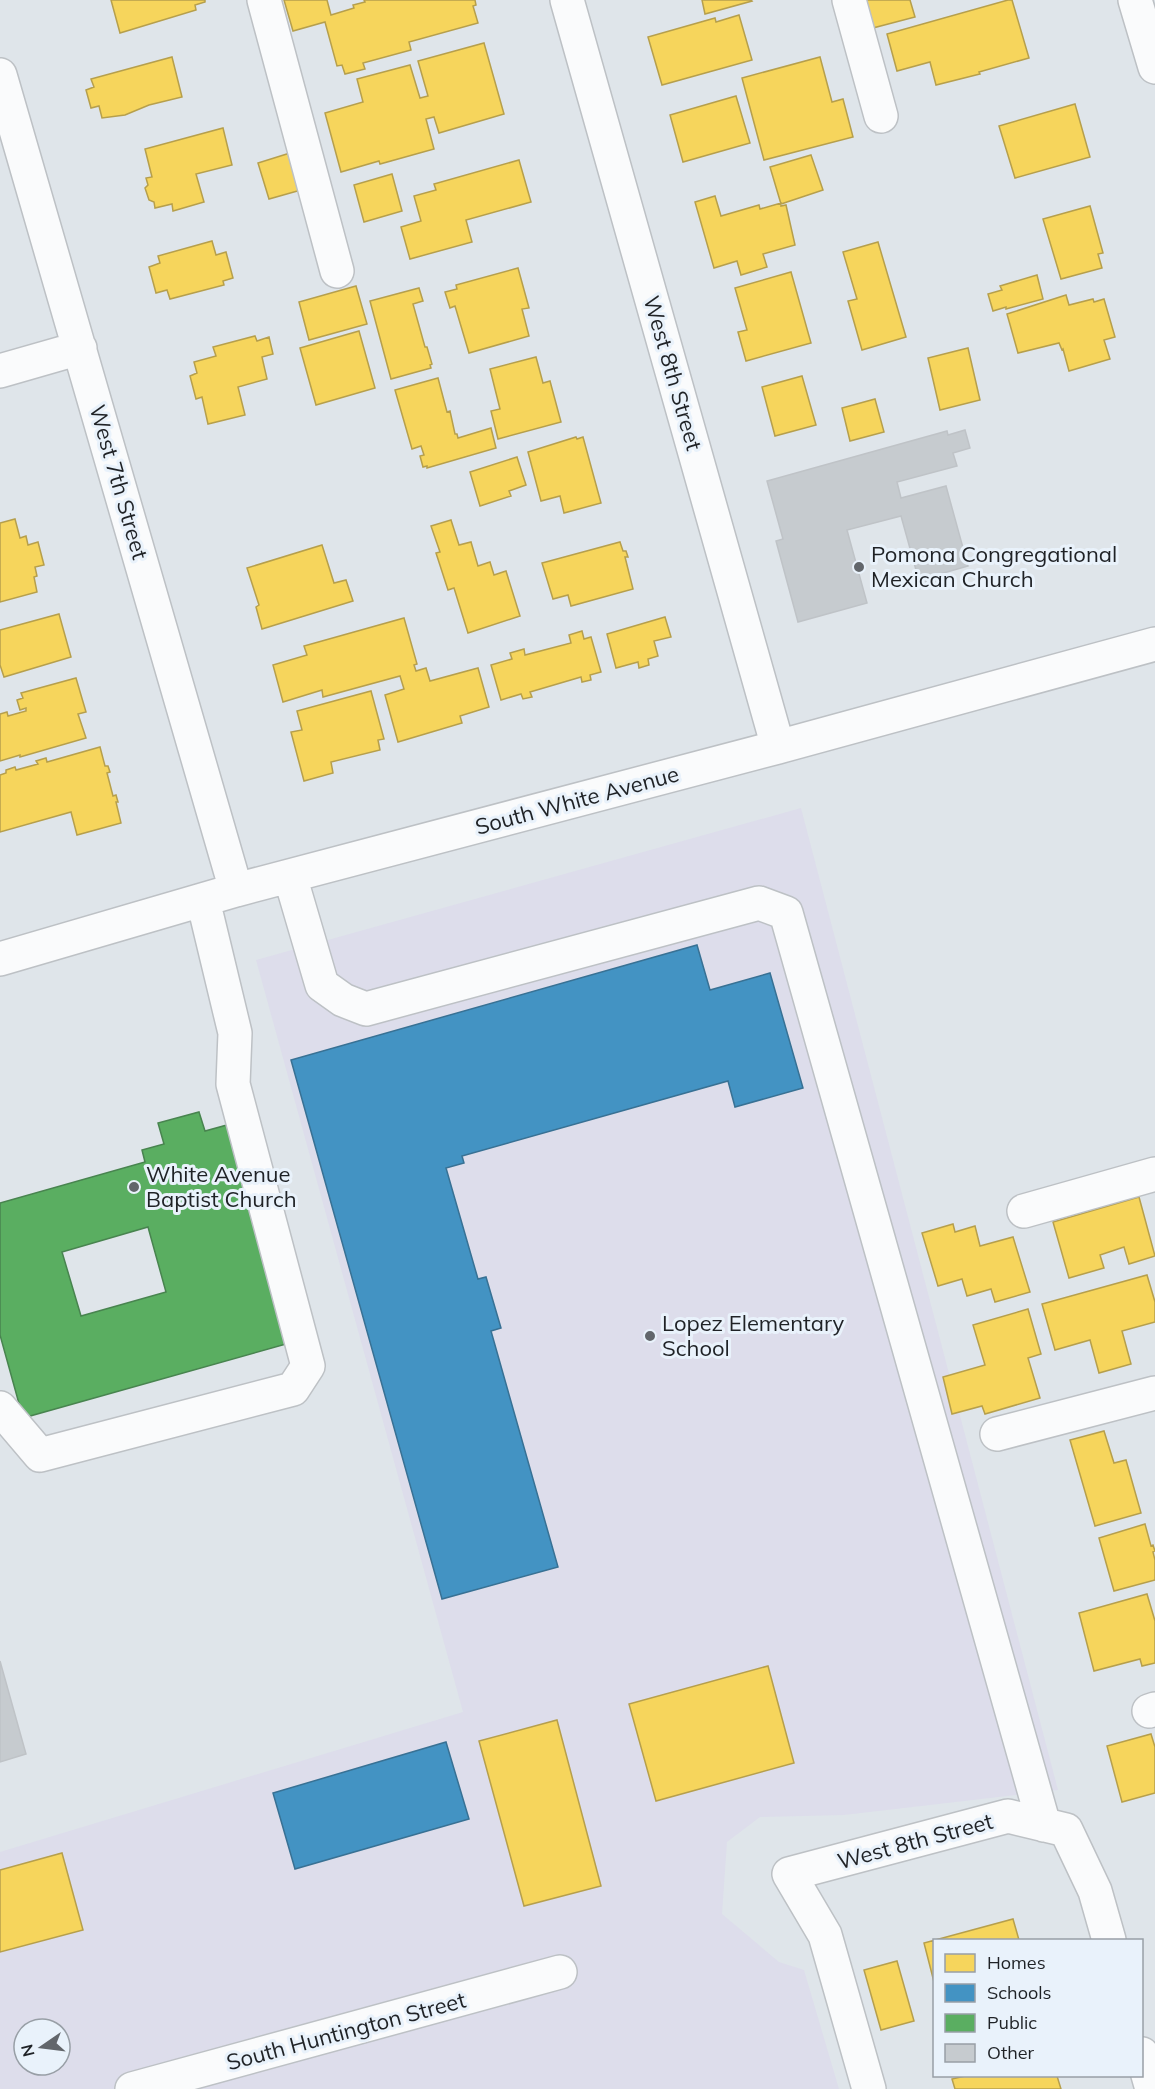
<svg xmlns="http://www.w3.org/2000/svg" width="1155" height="2089" viewBox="0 0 1155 2089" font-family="Mulish,sans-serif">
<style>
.education{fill:#ddddeb;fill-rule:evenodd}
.homes{fill:#f6d55c;stroke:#b69f4c;stroke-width:1.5}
.schools{fill:#4393c3;stroke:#387194;stroke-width:1.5}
.public{fill:#5aae61;stroke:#48844f;stroke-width:1.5;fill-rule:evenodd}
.building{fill:#c6cbcf;stroke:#bfc3c7;stroke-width:1.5}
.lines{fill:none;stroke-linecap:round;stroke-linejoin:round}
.minor-casing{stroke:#bdc1c5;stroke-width:36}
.minor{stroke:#fafbfc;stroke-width:33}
.poi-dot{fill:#62666b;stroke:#e9f2fb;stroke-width:2}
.labels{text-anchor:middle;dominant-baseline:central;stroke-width:6;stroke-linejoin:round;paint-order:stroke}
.street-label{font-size:22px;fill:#1f2226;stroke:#e9f2fb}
.poi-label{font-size:22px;fill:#1f2226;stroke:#e9f2fb;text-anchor:start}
</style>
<rect width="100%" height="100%" fill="#dfe5ea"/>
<path class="education" d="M 801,808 L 1058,1790 L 844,1815 L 760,1817 L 727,1842 L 722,1914 L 779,1962 L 804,1970 L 839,2089 L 0,2089 L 0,1852 L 463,1712 L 256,960 ZM 24,2029 L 60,2029 L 60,2065 L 24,2065 Z"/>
<path class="homes" d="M 111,0 L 205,0 L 205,2 L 195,5 L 196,10 L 120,33 Z
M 284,0 L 327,0 L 331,15 L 354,8 L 353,5 L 365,2 L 364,0 L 475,0 L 476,5 L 473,6 L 478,23 L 409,42 L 411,50 L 363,63 L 365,69 L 345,74 L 342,65 L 337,66 L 325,22 L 293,31 Z
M 702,0 L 751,0 L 752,1 L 705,14 Z
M 860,0 L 910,0 L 915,17 L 869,29 Z
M 1008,0 L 1012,0 L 1029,58 L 979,72 L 980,74 L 936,85 L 930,62 L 897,71 L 887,34 Z
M 739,15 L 752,60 L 662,85 L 648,37 L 715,18 L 716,22 Z
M 484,43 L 504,114 L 439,133 L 434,117 L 426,119 L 434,149 L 380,164 L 379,161 L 341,172 L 325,113 L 363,102 L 357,79 L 410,65 L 420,98 L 428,96 L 418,61 Z
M 172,57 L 182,97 L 149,105 L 125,115 L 102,118 L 99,106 L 91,108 L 86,90 L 94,87 L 91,79 Z
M 820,57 L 832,102 L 843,99 L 853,137 L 764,160 L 742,78 Z
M 736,96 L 750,143 L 683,162 L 670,115 Z
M 1075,104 L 1090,157 L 1015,178 L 999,126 Z
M 223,128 L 232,165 L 196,174 L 204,202 L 173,211 L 172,204 L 155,208 L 154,202 L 149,200 L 145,188 L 148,185 L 146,178 L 152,177 L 145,149 Z
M 290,153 L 301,190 L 269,199 L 258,163 Z
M 811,155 L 823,190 L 781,204 L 770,167 Z
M 519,160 L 531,202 L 466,220 L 472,242 L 410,259 L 401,227 L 421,221 L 414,196 L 436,190 L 434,184 Z
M 392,174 L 402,211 L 364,222 L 354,185 Z
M 715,196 L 721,216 L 759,205 L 760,209 L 781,203 L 781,206 L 786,205 L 795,245 L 763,254 L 767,267 L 741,275 L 737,261 L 714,268 L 695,202 Z
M 1090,206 L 1103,253 L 1098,254 L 1102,268 L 1061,279 L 1043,219 Z
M 212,241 L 216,255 L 226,252 L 233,278 L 223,281 L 224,285 L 170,299 L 167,290 L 156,293 L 149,267 L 160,263 L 158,256 Z
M 878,242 L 906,337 L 862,350 L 848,301 L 857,299 L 843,252 Z
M 518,268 L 529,308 L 522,309 L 529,336 L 469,353 L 455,306 L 450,308 L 445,292 L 457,289 L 456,285 Z
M 791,272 L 811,343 L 746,361 L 738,332 L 747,330 L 735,288 Z
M 1037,275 L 1043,299 L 1006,309 L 1006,307 L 993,311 L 988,294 L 1002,290 L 1000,286 Z
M 356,286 L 367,324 L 309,340 L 299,302 Z
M 419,288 L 423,301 L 413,304 L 425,347 L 427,347 L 432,364 L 430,365 L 431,368 L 391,379 L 370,301 Z
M 1066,295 L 1069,305 L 1093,299 L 1094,302 L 1104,299 L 1115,337 L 1104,340 L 1110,359 L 1069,371 L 1063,349 L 1062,350 L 1059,343 L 1018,353 L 1007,314 Z
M 359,331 L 375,388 L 316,405 L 300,348 Z
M 255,336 L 257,341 L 269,337 L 273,354 L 262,357 L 267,379 L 238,387 L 245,415 L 208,424 L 202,397 L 196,399 L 190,376 L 197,373 L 194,362 L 216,356 L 213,347 Z
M 968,348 L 980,400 L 940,410 L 928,358 Z
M 536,357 L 543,383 L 550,381 L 561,422 L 498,439 L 491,411 L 500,409 L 490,369 Z
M 802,376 L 816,425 L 775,436 L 762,387 Z
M 438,378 L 447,412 L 450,411 L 455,434 L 457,434 L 458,438 L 491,428 L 496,448 L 427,468 L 427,466 L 423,467 L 420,456 L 424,455 L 421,446 L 412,449 L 395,390 Z
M 875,399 L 884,432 L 850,441 L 842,408 Z
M 576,437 L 577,439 L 583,437 L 601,503 L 564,513 L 560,496 L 541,501 L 528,452 Z
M 517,457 L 526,485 L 509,491 L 511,496 L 480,506 L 470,472 Z
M 15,519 L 20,538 L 26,536 L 28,545 L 38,542 L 44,565 L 35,567 L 37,576 L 34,577 L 37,592 L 0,602 L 0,523 Z
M 451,520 L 459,545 L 471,542 L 478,566 L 490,562 L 494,575 L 506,571 L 520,616 L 468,633 L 454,588 L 448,590 L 436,553 L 440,552 L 431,526 Z
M 620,542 L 623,551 L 626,551 L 628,557 L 625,557 L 633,589 L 571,606 L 568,595 L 553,599 L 542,563 Z
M 322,545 L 334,583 L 346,580 L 353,601 L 262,629 L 256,607 L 259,605 L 247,568 Z
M 59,614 L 71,657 L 4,677 L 0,665 L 0,630 Z
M 665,617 L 671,637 L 654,641 L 658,656 L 648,659 L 649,665 L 639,668 L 638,662 L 616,668 L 607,634 Z
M 404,618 L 417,664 L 414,665 L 416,671 L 426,668 L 430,681 L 478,668 L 489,707 L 460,716 L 462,723 L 398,742 L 385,695 L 404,689 L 400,676 L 323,697 L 322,690 L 283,702 L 273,665 L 307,655 L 304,646 Z
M 582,631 L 584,639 L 591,637 L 601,672 L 590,675 L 591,680 L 582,682 L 581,677 L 530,692 L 532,697 L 523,699 L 521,694 L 501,700 L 491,665 L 512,659 L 510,653 L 524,649 L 525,655 L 571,643 L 569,635 Z
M 76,678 L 86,712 L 78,714 L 86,738 L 20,757 L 20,755 L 0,761 L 0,714 L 7,712 L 8,716 L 26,711 L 26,708 L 20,710 L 17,700 L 23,698 L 21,693 Z
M 371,691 L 384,739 L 378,740 L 380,750 L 331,762 L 333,773 L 304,781 L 291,732 L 302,730 L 297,711 Z
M 100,747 L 105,766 L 108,766 L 110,772 L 107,773 L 113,796 L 116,795 L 118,802 L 116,802 L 121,823 L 77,835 L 71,812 L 0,832 L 0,775 L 6,773 L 6,770 L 15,767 L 16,770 L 38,764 L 36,761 L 46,758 L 47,762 Z
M 1139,1197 L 1155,1256 L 1129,1264 L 1124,1247 L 1100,1255 L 1104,1268 L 1069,1278 L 1053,1222 Z
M 953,1224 L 955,1232 L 975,1226 L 980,1246 L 1013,1237 L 1030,1292 L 995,1302 L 991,1289 L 967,1296 L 962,1279 L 938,1286 L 922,1233 Z
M 1147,1275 L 1155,1302 L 1155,1322 L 1122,1331 L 1131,1364 L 1099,1373 L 1090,1340 L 1055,1350 L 1042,1304 Z
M 1028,1309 L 1041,1354 L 1028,1358 L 1040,1398 L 985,1414 L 982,1406 L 952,1414 L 943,1377 L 985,1365 L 973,1325 Z
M 1104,1431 L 1114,1463 L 1126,1460 L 1141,1513 L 1095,1526 L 1070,1440 Z
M 1145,1524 L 1151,1546 L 1153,1545 L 1155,1551 L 1153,1552 L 1155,1560 L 1155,1580 L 1114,1591 L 1099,1538 Z
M 1147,1594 L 1155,1621 L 1155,1663 L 1142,1666 L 1140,1659 L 1094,1671 L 1079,1613 Z
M 768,1666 L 794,1763 L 656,1801 L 629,1704 Z
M 557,1720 L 601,1886 L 524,1906 L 479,1741 Z
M 1151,1734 L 1155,1747 L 1155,1793 L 1122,1802 L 1107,1746 Z
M 62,1853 L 83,1930 L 0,1952 L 0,1870 Z
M 1013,1919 L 1019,1940 L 934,1940 L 934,1982 L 924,1943 Z
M 897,1961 L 914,2021 L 881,2030 L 864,1970 Z
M 965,2076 L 1057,2076 L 1061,2089 L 955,2089 L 952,2079 Z"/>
<path class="schools" d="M 697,945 L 710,990 L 770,973 L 803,1088 L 735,1107 L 728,1081 L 462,1156 L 464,1163 L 446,1168 L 478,1279 L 486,1277 L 501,1328 L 491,1331 L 558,1567 L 442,1599 L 291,1060 Z
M 446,1742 L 469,1819 L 295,1869 L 273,1793 Z"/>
<path class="public" d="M 199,1112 L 205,1131 L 227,1125 L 277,1304 L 274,1304 L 286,1344 L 23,1418 L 0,1335 L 0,1203 L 145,1162 L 142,1150 L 164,1144 L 158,1123 ZM 148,1227 L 166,1292 L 81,1316 L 62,1252 Z"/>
<path class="building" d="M 965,430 L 970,448 L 953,453 L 957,466 L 897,482 L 901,498 L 946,486 L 968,566 L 940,574 L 942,583 L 921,588 L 901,516 L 847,530 L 867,603 L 798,622 L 776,541 L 783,539 L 767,481 L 947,431 L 948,435 Z
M 0,1661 L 26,1754 L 0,1762 Z"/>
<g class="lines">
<defs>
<path id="minor" d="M 264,0 L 337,271
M 567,0 L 778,747
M 849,0 L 881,116
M 1135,0 L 1155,67
M 0,75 L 236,890
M 0,371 L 80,348
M 290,876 L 322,985 L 343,1000 L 366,1009 L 759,903 L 786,913 L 1044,1825
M 0,959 L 236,890 L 778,747 L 1155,644
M 1024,1211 L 1155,1174
M 0,1408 L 40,1455 L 293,1389 L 308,1366 L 233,1084 L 235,1033 L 203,900
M 997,1434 L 1155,1393
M 1149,1711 L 1155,1709
M 1142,2054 L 1152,2089
M 132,2089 L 560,1972
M 869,2089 L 825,1935 L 789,1874 L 1008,1816 L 1066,1830 L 1095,1891 L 1109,1940"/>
</defs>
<use href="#minor" class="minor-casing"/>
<use href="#minor" class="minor"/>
</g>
<g class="poi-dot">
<circle cx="859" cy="567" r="6"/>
<circle cx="134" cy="1187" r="6"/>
<circle cx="650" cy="1336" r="6"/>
</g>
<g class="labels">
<g class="street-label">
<text transform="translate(673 373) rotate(74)">West 8th Street</text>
<text transform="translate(119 482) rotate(74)">West 7th Street</text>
<text transform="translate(577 800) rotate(-15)">South White Avenue</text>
<text transform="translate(915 1841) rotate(-15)">West 8th Street</text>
<text transform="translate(346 2031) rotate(-15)">South Huntington Street</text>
</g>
<g class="poi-label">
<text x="871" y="554">Pomona Congregational<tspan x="871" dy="25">Mexican Church</tspan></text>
<text x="146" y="1174">White Avenue<tspan x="146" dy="25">Baptist Church</tspan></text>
<text x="662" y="1323">Lopez Elementary<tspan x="662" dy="25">School</tspan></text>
</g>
</g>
<rect x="933" y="1939" width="210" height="138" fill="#e9f2fb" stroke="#989fa6" stroke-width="1.5"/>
<rect x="945" y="1954" width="30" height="18" fill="#f6d55c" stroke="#989fa6" stroke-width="1.5"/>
<text x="987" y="1969" font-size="18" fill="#1f2226">Homes</text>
<rect x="945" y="1984" width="30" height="18" fill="#4393c3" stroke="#989fa6" stroke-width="1.5"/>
<text x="987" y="1999" font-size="18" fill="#1f2226">Schools</text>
<rect x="945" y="2014" width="30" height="18" fill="#5aae61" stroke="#989fa6" stroke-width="1.5"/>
<text x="987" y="2029" font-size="18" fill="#1f2226">Public</text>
<rect x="945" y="2044" width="30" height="18" fill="#c6cbcf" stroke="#989fa6" stroke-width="1.5"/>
<text x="987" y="2059" font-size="18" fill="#1f2226">Other</text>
<g transform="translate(42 2047) rotate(256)"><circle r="28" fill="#e9f2fb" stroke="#989fa6" stroke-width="1.5"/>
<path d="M0-4.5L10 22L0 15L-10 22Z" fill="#62666b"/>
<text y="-9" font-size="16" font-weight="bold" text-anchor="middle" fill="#1f2226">N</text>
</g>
</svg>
